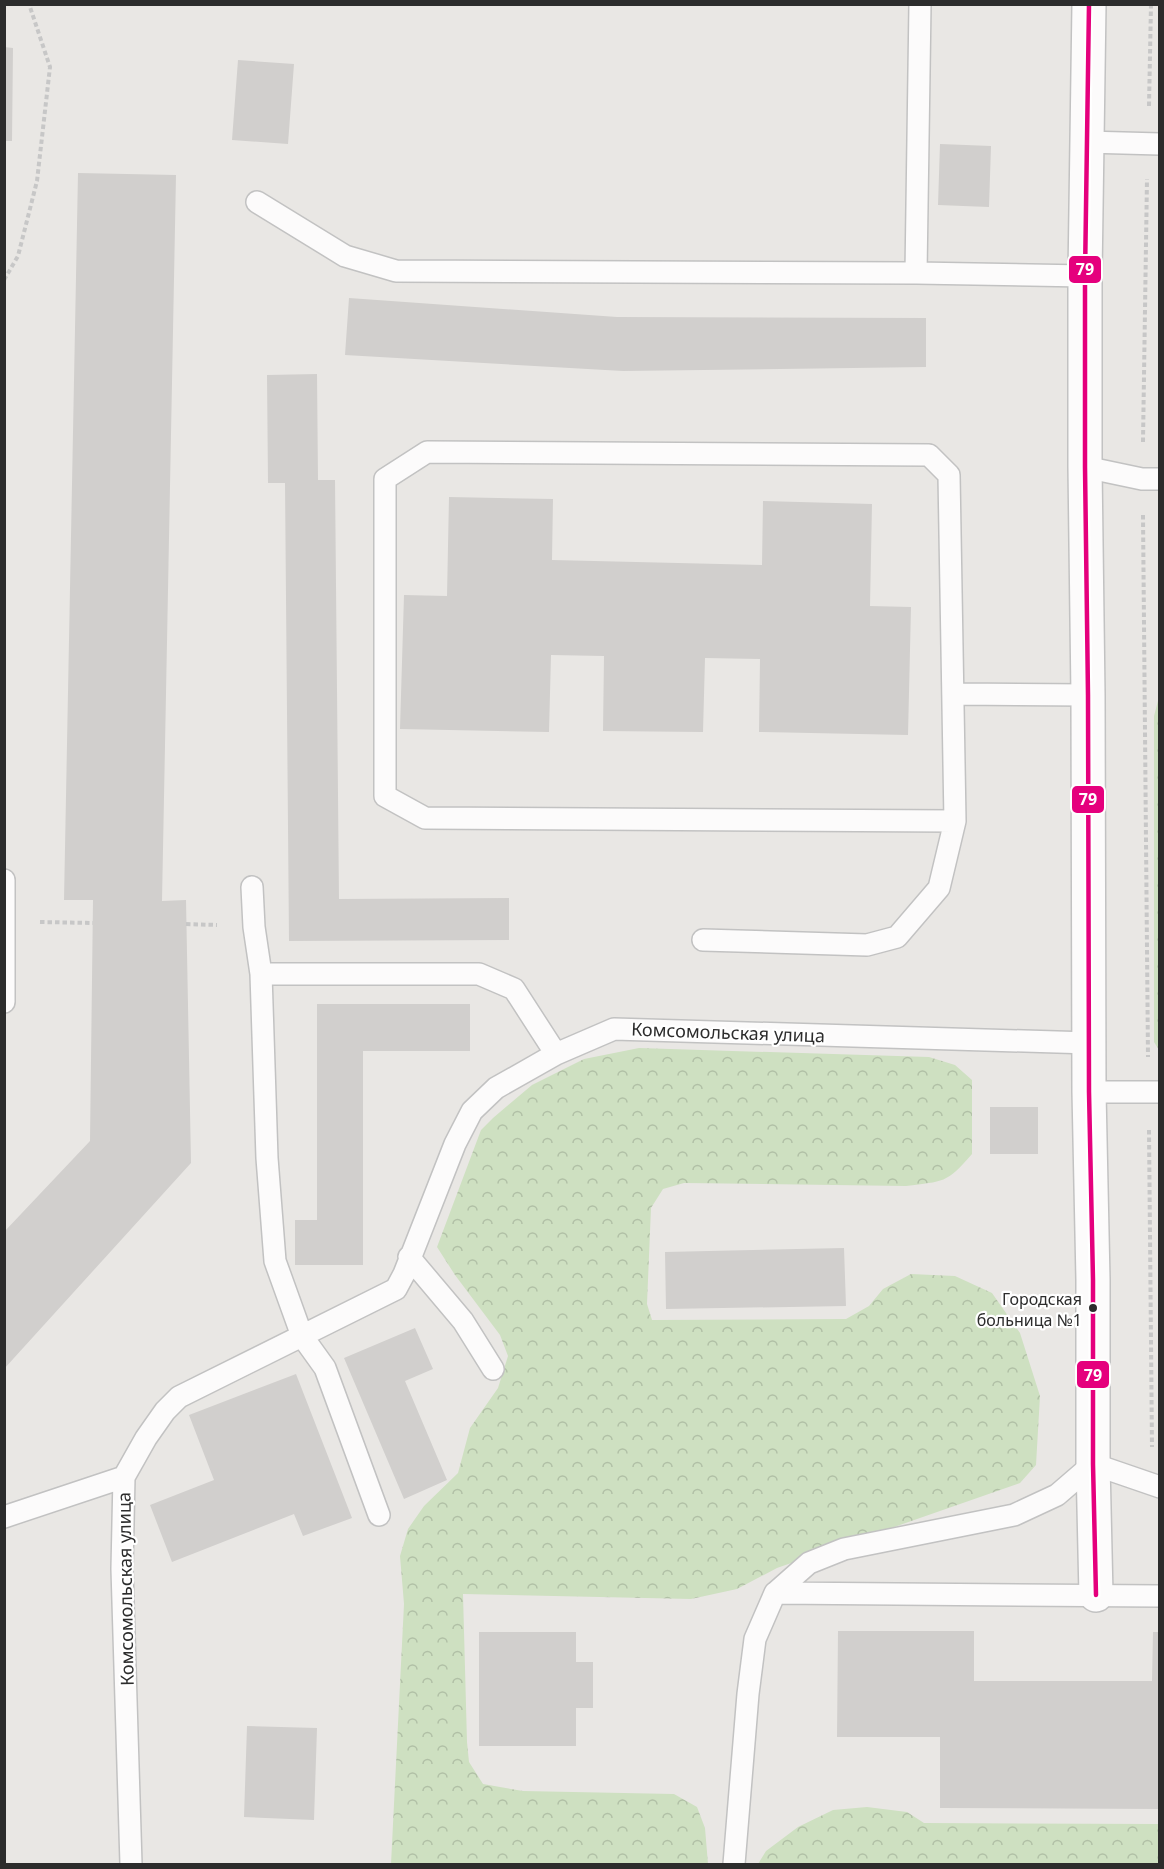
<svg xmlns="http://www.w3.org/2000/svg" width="1164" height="1869" viewBox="0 0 1164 1869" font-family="'Noto Sans',sans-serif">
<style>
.forest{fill:url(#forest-crowns)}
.building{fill:#d1cfcd}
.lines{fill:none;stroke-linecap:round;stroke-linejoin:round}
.lane-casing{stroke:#c2c2c2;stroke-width:24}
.street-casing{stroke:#c2c2c2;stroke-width:36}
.path{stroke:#c7c7c7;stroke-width:4;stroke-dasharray:4.5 3;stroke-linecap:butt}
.lane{stroke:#fcfbfb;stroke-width:21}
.street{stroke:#fcfbfb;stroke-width:33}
.bus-1-casing{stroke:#fff;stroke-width:9}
.bus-1{stroke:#e5007d;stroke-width:4.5}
.bus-dot{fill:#2c2c2c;stroke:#fff;stroke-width:2}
.labels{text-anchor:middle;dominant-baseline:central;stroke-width:4.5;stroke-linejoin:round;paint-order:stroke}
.bus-label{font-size:16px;fill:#2c2c2c;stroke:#fff;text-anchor:end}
.street-label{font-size:18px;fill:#2c2c2c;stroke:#fff}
.line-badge{stroke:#fff;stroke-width:2}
.badge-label{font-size:16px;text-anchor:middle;font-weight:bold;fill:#fff}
</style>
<defs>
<pattern id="forest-crowns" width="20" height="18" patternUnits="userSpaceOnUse" patternTransform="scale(1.5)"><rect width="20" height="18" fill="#cee0c1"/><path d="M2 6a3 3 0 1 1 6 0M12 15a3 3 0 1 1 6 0" fill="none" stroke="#b1c0a6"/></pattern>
</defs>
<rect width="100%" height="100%" fill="#e9e7e4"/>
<path class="forest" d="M 1159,697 L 1159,1050 L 1154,1042 L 1154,716 Z
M 639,1048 L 929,1057 L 955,1065 L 972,1080 L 972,1154 C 946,1184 944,1181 906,1186 L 684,1183 L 663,1189 L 651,1208 L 647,1304 L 652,1320 L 846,1319 L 869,1306 L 883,1289 L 911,1274 L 955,1276 L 992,1293 L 1020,1333 L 1040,1396 L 1036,1465 L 1020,1483 L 777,1568 L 737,1589 L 691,1599 L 463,1594 L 467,1742 L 469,1762 L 483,1784 L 523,1791 L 674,1794 L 697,1807 L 705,1828 L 708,1864 L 391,1864 L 404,1604 L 400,1556 L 408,1529 L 424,1506 L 458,1473 L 470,1428 L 498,1388 L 508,1356 L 500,1335 L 455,1275 L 437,1247 L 481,1130 L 493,1118 L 532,1085 L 584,1059 Z
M 867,1807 L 907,1812 L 924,1823 L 1159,1824 L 1159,1864 L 758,1864 L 766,1851 L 798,1827 L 833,1810 Z"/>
<path class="building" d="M 4,47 L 13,48 L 12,141 L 4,141 Z
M 238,60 L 294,64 L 288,144 L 232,140 Z
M 940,144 L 991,146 L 989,207 L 938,205 Z
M 78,173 L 176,175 L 162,901 L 186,900 L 191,1163 L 4,1369 L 4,1232 L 90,1141 L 93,900 L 64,900 Z
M 349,298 L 617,317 L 926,318 L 926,367 L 623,371 L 345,355 Z
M 317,374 L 318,480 L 335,480 L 339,899 L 509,898 L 509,940 L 289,941 L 285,483 L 268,483 L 267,375 Z
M 449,497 L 553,499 L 552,560 L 762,565 L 763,501 L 872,504 L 870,606 L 911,607 L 908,735 L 759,732 L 760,659 L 705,658 L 703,732 L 603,731 L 604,656 L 551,655 L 549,732 L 400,729 L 404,595 L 447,596 Z
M 317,1004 L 470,1004 L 470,1051 L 363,1051 L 363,1265 L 295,1265 L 295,1220 L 317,1220 Z
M 990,1107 L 1038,1107 L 1038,1154 L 990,1154 Z
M 844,1248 L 846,1306 L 666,1309 L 665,1252 Z
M 415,1328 L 433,1369 L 405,1381 L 447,1480 L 404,1499 L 344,1358 Z
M 296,1374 L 352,1518 L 303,1536 L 294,1514 L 172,1562 L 150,1505 L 214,1480 L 189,1415 Z
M 838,1631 L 974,1631 L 974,1681 L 1152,1681 L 1153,1632 L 1160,1632 L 1160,1809 L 940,1808 L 940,1737 L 837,1737 Z
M 479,1632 L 576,1632 L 576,1662 L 593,1662 L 593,1708 L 576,1708 L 576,1746 L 479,1746 Z
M 247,1726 L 317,1728 L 314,1820 L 244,1817 Z"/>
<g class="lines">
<defs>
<path id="lane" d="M 1086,142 L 1160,144
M 257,202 L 345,256 L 396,271 L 916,273 L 1085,276
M 916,273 L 920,4
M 427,452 L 929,455 L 949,475 L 955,821 L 425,818 L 385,796 L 385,479 Z
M 1085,467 L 1142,479 L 1160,479
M 954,694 L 1088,695
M 4,880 L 4,1002
M 252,887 L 254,927 L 261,974 L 267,1158 L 275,1261 L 302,1336 L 325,1368 L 379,1515
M 703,940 L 867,945 L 897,937 L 939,888 L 955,821
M 261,974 L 479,974 L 514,989 L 556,1054
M 1089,1092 L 1160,1092
M 409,1257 L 463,1321 L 493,1369
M 4,1517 L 124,1477
M 775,1593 L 809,1563 L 844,1549 L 1014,1515 L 1057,1495 L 1093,1464 L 1160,1487
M 131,1864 L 122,1569 L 124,1477 L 146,1438 L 165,1411 L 179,1397 L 396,1289 L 404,1274 L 455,1144 L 472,1111 L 496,1088 L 556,1054 L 614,1029 L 1090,1043
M 734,1864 L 748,1694 L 755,1639 L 775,1593 L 1160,1596"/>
<path id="street" d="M 1089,4 L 1085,276 L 1085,467 L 1088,695 L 1089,1092 L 1093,1280 L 1093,1464 L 1096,1595"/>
</defs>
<use href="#lane" class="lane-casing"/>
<use href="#street" class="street-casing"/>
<path class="path" d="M 1149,106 L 1151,4
M 4,280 L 18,256 L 37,181 L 50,67 L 29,4
M 1143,442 L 1147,179
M 1143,515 L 1148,1057
M 40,922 L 93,923
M 186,924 L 217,925
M 1149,1130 L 1152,1447"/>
<use href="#lane" class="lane"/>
<use href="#street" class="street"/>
<defs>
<path id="bus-1" d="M 1089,4 L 1085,276 L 1085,467 L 1088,695 L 1089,1092 L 1093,1280 L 1093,1464 L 1096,1595"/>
</defs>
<use href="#bus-1" class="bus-1-casing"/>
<use href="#bus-1" class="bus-1"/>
</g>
<circle class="bus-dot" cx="1093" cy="1308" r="5"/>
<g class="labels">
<g class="bus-label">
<text x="1082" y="1299">Городская<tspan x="1082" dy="21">больница №1</tspan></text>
</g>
<g class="street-label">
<text transform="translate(728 1032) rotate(2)">Комсомольская улица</text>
<text transform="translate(125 1589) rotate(-91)">Комсомольская улица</text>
</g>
</g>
<g class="line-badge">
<rect x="1068" y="255" width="34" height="29" rx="6" fill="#e5007d"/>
<rect x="1071" y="785" width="34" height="29" rx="6" fill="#e5007d"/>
<rect x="1076" y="1360" width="34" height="29" rx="6" fill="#e5007d"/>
</g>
<g class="badge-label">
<text x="1085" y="275">79</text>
<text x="1088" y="805">79</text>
<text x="1093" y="1381">79</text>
</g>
<rect width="1164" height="1869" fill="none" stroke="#2c2c2c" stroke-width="12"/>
</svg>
